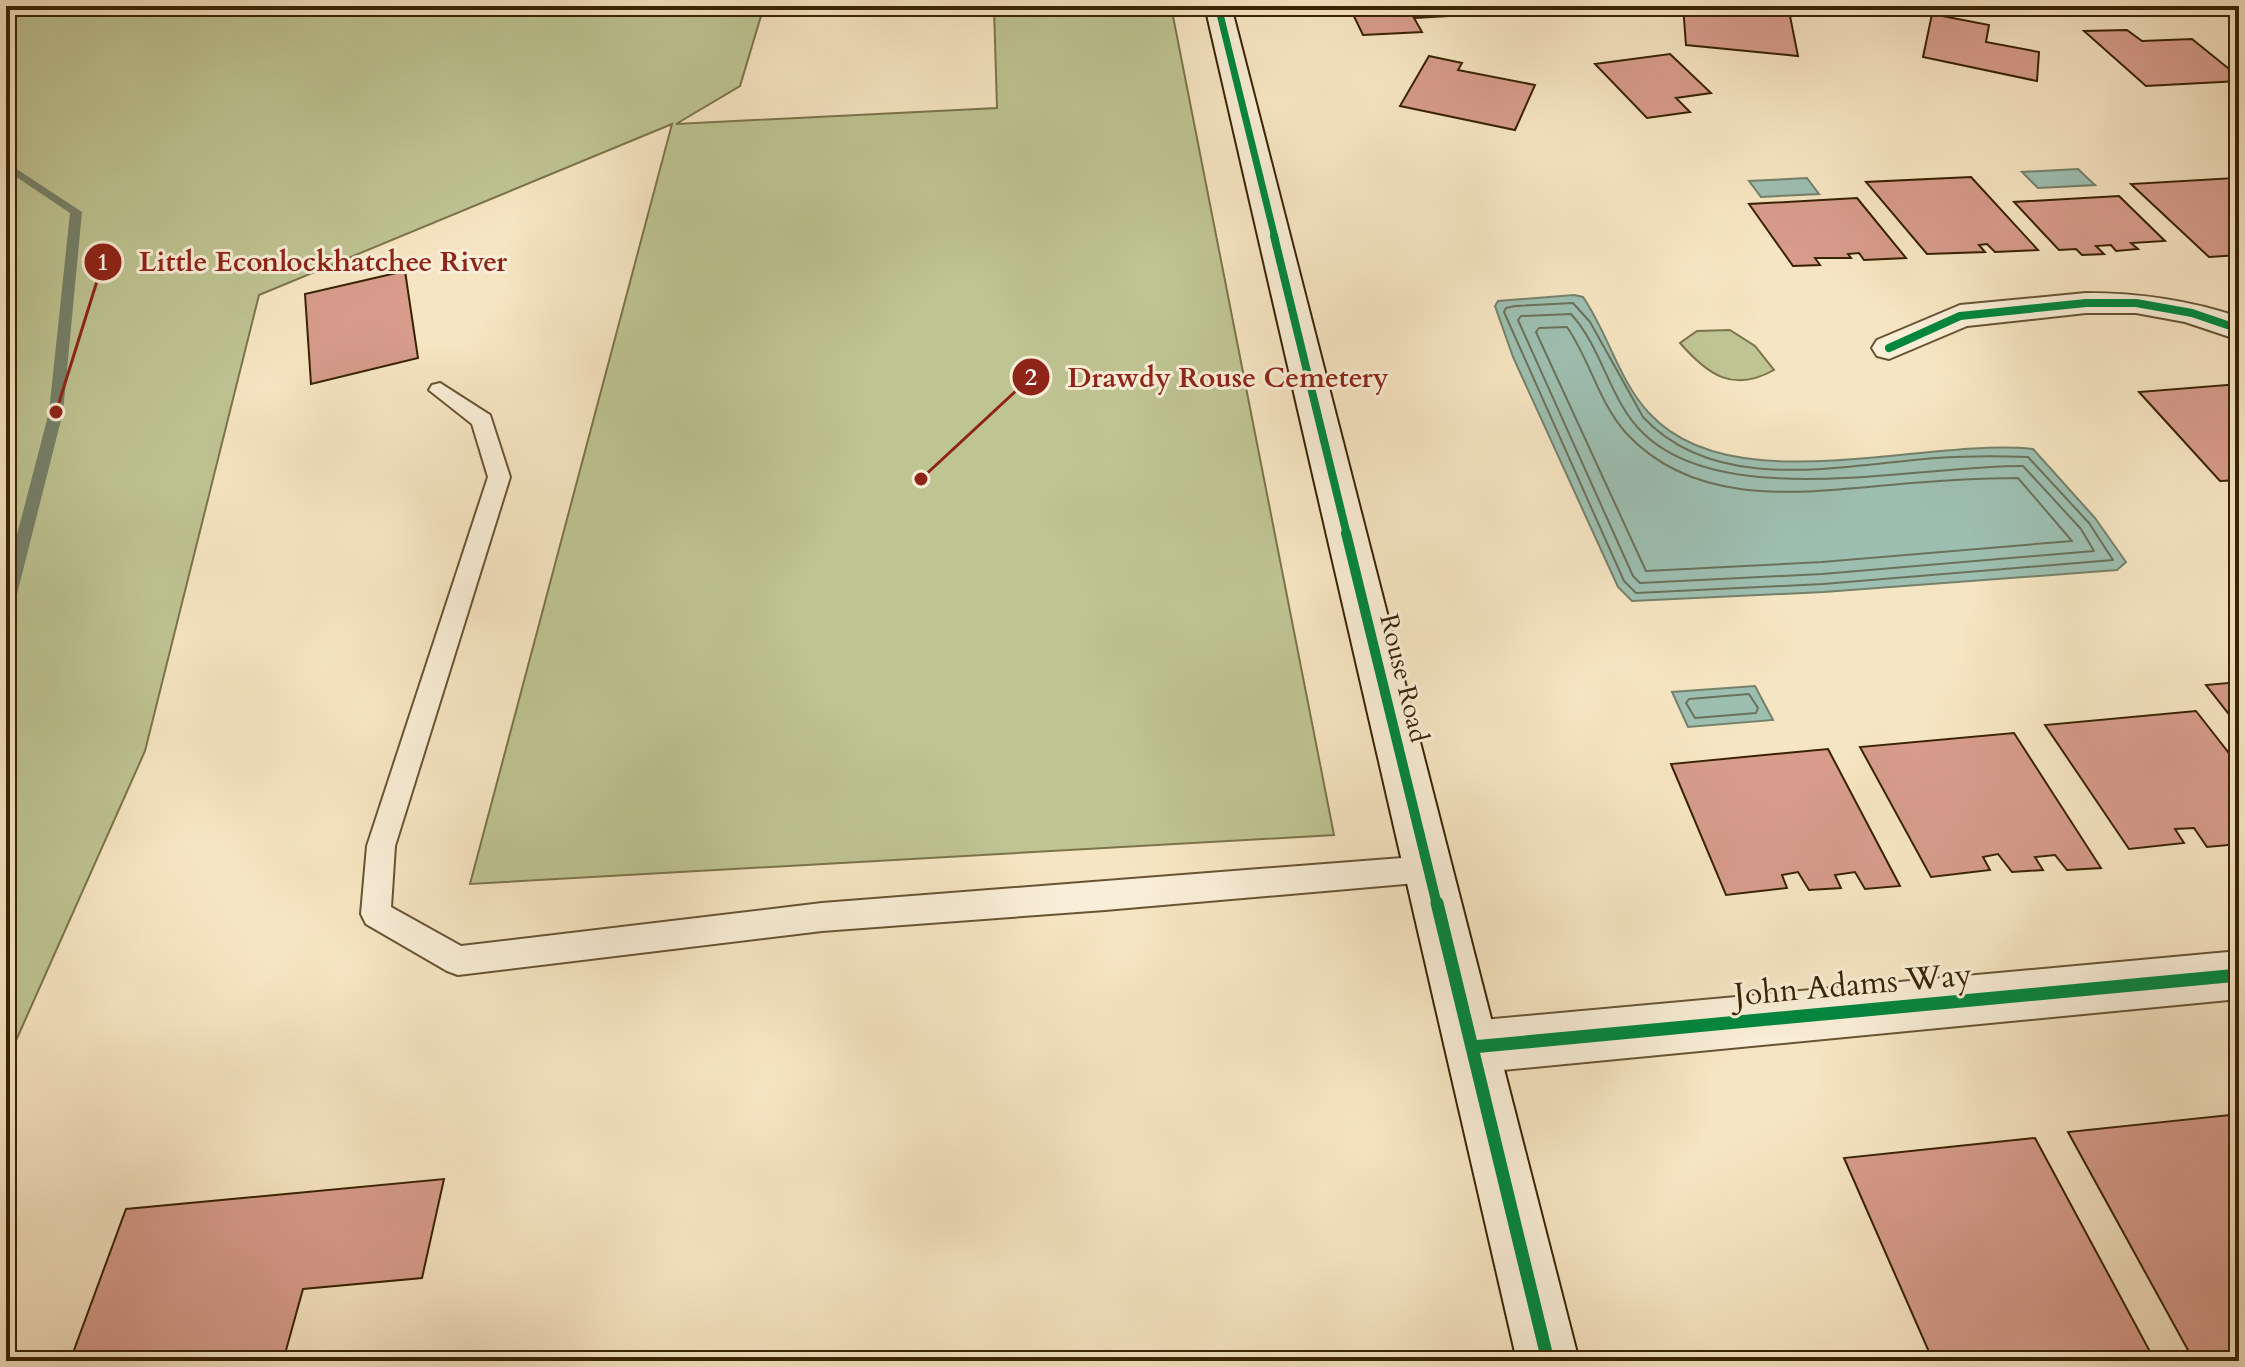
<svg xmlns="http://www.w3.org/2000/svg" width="2245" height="1367" viewBox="0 0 2245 1367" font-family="Cardo,serif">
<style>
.green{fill:#bec492;stroke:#7c744a;stroke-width:2}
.water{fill:#9dbfb1;stroke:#75816b;stroke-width:2}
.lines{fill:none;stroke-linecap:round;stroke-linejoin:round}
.shore{stroke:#6b715a;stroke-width:2}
.stream{fill:#75816b;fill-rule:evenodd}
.building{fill:#d79c8c;stroke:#392303;stroke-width:2}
.lane-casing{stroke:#685433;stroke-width:4}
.street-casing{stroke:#685433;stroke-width:4}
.secondary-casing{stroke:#392303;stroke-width:4}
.lane{fill:#f9eed7;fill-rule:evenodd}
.street{fill:#f9eed7;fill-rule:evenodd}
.secondary{fill:#f9eed7;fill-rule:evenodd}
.cycleway-far3-casing{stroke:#f9eed7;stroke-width:10}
.cycleway-far2-casing{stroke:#f9eed7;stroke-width:12}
.cycleway-far1-casing{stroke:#f9eed7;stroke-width:15}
.cycleway-casing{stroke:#f9eed7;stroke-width:18}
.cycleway-far3{stroke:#00873e;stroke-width:7}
.cycleway-far2{stroke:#00873e;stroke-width:8}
.cycleway-far1{stroke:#00873e;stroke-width:10}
.cycleway{stroke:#00873e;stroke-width:13}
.labels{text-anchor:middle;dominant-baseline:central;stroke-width:6;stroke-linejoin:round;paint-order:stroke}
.street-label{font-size:26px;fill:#392303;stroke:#f9eed7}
.near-street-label{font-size:32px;fill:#392303;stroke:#f9eed7}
.leader{fill:none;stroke:#8f2418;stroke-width:3}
.callout-dot{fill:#8f2418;stroke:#f9eed7;stroke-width:3}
.mark-label{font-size:24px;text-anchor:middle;font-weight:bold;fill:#fff}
.callout-label{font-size:28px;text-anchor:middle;font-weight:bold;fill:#8f2418;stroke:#f9eed7;stroke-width:6;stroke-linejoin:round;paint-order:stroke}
</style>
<rect width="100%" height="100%" fill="#f6e5c2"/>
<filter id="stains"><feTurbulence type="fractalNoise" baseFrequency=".0025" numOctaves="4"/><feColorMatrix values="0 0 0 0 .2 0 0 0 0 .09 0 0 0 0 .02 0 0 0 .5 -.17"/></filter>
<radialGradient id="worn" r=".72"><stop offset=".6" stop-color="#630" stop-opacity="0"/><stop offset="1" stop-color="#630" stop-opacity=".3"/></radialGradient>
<path class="green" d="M 6,6 L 764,6 L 740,86 L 676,124 L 997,108 L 994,8 L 1171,6 L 1334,835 L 470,884 L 672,124 L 259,295 L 145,751 L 6,1063 Z
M 1730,330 L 1755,346 L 1774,370 C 1733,393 1708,375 1680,343 L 1697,331 Z"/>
<path class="water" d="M 2078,169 L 2095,185 L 2038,188 L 2022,172 Z
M 1807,178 L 1819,194 L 1761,197 L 1749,181 Z
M 1574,295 L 1583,297 C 1608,333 1619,381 1649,413 C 1732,504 1923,437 2033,449 L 2095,518 L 2126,562 L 2117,570 L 1824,592 L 1632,601 L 1618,587 L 1513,357 L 1495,306 L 1498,301 Z
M 1755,686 L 1773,720 L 1688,727 L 1672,692 Z"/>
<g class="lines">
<path class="shore" d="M 1573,303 L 1590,322 L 1643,417 C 1716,496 1842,465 1936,458 C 1967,456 1997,456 2028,457 L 2089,523 L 2113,560 L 1823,584 L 1636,593 L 1624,581 L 1504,312 L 1506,308 L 1515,306 Z
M 1571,314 C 1603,349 1609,400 1643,433 C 1723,512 1919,465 2023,466 L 2081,529 L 2094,551 L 1822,574 L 1640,583 L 1633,576 L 1518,320 L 1521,316 Z
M 1567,327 C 1590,360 1599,403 1626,433 C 1695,508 1800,493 1890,485 C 1933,481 1975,478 2018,478 L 2072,541 L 1822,562 L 1646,571 L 1536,332 L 1539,328 Z
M 1749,694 L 1758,708 L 1756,713 L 1695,718 L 1686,703 L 1689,699 Z"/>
<path class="stream" d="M 6,162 L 82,212 L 63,412 L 14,606 L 6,612 L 6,577 L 49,412 L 70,213 L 6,170 Z"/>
</g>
<path class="building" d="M 1349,6 L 1459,6 L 1465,15 L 1414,18 L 1422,32 L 1363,35 Z
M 1683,6 L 1788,6 L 1798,56 L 1686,45 Z
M 1932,14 L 1989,25 L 1986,42 L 2039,52 L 2037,81 L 1923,57 Z
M 2127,30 L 2142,41 L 2192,39 L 2239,77 L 2239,81 L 2146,86 L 2084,31 Z
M 1670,54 L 1711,93 L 1676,98 L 1690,112 L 1647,118 L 1595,64 Z
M 1429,56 L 1462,63 L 1458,70 L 1535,85 L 1515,130 L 1400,106 Z
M 1971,177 L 2038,250 L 1995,252 L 1987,244 L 1979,245 L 1985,252 L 1927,254 L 1866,182 Z
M 2235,178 L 2239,182 L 2239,255 L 2209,257 L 2131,184 Z
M 2119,196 L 2165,241 L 2131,243 L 2138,249 L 2116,251 L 2111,245 L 2096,246 L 2104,254 L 2082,255 L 2076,249 L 2059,250 L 2014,202 Z
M 1857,198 L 1906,258 L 1864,260 L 1859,253 L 1848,254 L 1851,258 L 1815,258 L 1820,265 L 1793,266 L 1749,204 Z
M 405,271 L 418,358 L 311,384 L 305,294 Z
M 2239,384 L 2239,480 L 2220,481 L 2139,392 Z
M 2239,682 L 2239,727 L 2206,685 Z
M 2196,711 L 2239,766 L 2239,831 L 2231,832 L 2239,844 L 2207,847 L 2194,828 L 2175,829 L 2184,843 L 2129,849 L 2045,725 Z
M 2014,733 L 2101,868 L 2067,870 L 2055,855 L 2035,857 L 2043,870 L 2012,872 L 1998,854 L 1983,857 L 1990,870 L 1931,877 L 1860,747 Z
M 1828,749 L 1900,886 L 1865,889 L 1855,872 L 1835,875 L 1841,888 L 1809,890 L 1798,872 L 1782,875 L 1787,888 L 1726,895 L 1671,764 Z
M 2239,1114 L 2239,1361 L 2194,1361 L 2068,1132 Z
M 2035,1138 L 2155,1361 L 1933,1361 L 1844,1158 Z
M 444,1179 L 422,1278 L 303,1289 L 283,1361 L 70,1361 L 126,1209 Z"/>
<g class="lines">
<defs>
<path id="lane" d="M 440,383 L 490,415 L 510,477 L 395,846 L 391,907 L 461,946 L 822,903 L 1428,856 L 1438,860 L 1442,869 L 1438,878 L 1428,882 L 1105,910 L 822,931 L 458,975 L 447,971 L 366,924 L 361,914 L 367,846 L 488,477 L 472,424 L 429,390 L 432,385 Z"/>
<path id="street" d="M 2086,293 C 2140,293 2188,300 2239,317 L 2239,340 L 2185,322 L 2136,313 L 2086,313 L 1967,326 L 1889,359 L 1877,356 L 1872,348 L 1877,340 L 1960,305 Z
M 2239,951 L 2239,999 L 1472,1073 L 1453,1066 L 1445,1047 L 1453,1028 L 1472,1021 Z"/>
<path id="secondary" d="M 1205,6 L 1231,6 L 1579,1361 L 1517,1361 Z"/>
</defs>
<use href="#lane" class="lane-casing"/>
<use href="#street" class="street-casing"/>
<use href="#secondary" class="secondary-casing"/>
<use href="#lane" class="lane"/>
<use href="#street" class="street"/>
<use href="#secondary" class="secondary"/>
<defs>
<path id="cycleway-far3" d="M 1218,6 L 1275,238"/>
<path id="cycleway-far2" d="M 1274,236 L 1347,535
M 1889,348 L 1960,316 L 2086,303 L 2136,303 L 2192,313 L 2239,329"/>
<path id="cycleway-far1" d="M 1346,533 L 1437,905"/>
<path id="cycleway" d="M 1437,903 L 1548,1361
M 1472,1047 L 2239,975"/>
</defs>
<use href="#cycleway-far3" class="cycleway-far3-casing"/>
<use href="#cycleway-far2" class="cycleway-far2-casing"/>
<use href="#cycleway-far1" class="cycleway-far1-casing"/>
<use href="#cycleway" class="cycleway-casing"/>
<use href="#cycleway-far3" class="cycleway-far3"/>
<use href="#cycleway-far2" class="cycleway-far2"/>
<use href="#cycleway-far1" class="cycleway-far1"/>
<use href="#cycleway" class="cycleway"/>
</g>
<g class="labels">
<g class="street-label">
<text transform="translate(1404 678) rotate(76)">Rouse Road</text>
</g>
<g class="near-street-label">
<text transform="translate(1853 985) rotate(-5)">John Adams Way</text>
</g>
</g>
<path class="leader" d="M56 412L103 262M921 479L1031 377"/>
<g class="callout-dot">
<circle cx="56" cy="412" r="8"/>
<circle cx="921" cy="479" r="8"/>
<circle cx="103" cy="262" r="20"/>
<circle cx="1031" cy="377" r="20"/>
</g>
<g class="mark-label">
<text x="103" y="270">1</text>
<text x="1031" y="385">2</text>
</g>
<g class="callout-label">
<text x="323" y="271">Little Econlockhatchee River</text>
<text x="1228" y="387">Drawdy Rouse Cemetery</text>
</g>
<rect width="2245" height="1367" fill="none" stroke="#f6e5c2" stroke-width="32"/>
<rect x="8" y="8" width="2229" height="1351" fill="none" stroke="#392303" stroke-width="4"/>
<rect x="16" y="16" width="2213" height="1335" fill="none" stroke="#392303" stroke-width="2"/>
<rect width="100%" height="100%" filter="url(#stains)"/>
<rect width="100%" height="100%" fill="url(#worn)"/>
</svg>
